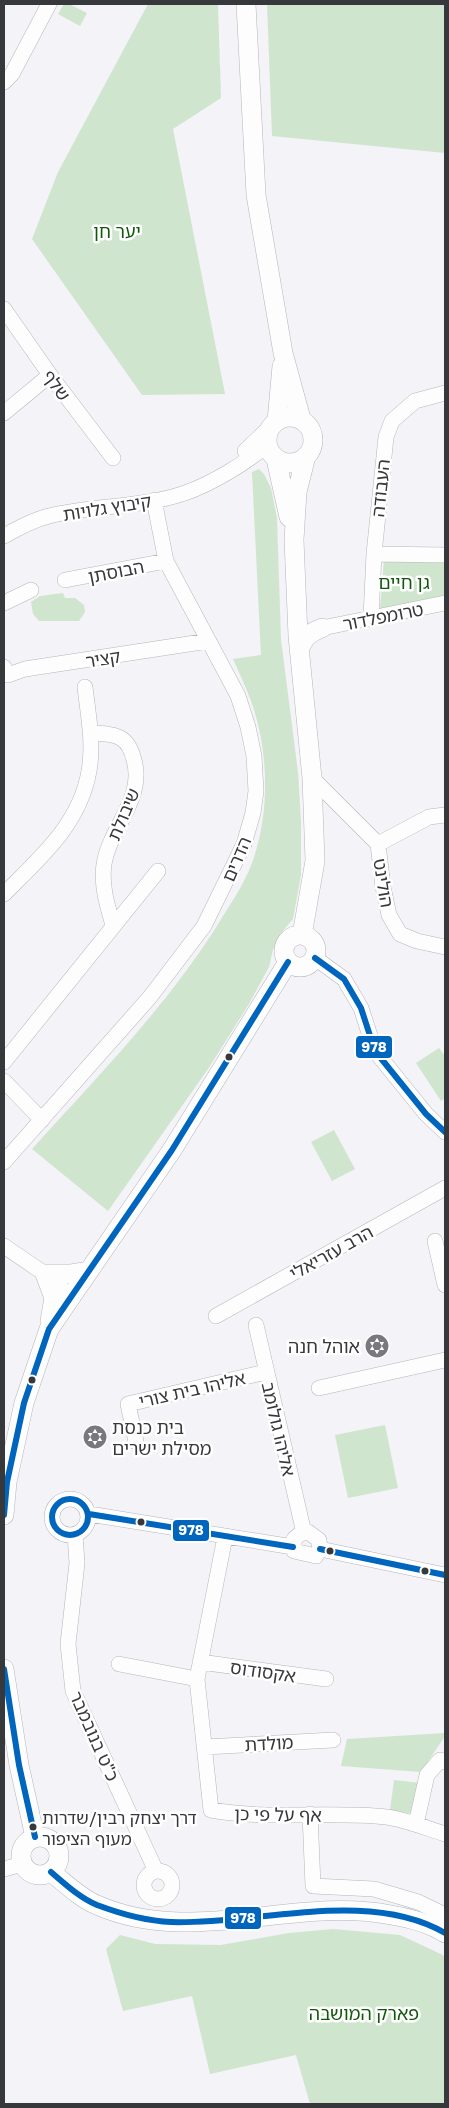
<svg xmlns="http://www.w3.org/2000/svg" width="449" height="2108" viewBox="0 0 449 2108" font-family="'Golos Text','Noto Sans Hebrew',sans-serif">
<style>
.green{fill:#cfe5ce}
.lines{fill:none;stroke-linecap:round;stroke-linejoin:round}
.minor-casing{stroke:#b6b6ba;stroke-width:16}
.major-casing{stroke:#b6b6ba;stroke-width:20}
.minor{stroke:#fdfdfe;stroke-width:15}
.major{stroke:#fdfdfe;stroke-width:19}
.bus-1-casing{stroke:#fff;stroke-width:10}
.bus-1{stroke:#0065bd;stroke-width:6}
.bus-dot{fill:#37383b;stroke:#fff;stroke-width:2}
.labels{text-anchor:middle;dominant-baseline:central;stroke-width:5;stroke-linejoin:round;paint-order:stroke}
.bus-label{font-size:17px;fill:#37383b;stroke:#fff;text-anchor:start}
.park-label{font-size:18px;fill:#13570c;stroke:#fff}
.street-label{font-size:18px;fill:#37383b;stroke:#fff}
.poi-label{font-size:18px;fill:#37383b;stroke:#fff;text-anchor:end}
.line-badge{stroke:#fff;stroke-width:2}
.badge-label{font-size:14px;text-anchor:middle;font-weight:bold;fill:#fff}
</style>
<rect width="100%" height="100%" fill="#f3f3f8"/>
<path class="green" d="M 64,4 L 69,4 L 87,13 L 80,26 L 58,14 Z
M 148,4 L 218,4 L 221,98 L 173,129 L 225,394 L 142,395 L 32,239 L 58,172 Z
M 267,4 L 445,4 L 445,153 L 272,136 Z
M 259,469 L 264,474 L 271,488 L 277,518 L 281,640 L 298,772 L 301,822 L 301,875 L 293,919 L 280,934 L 273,950 L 269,967 L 249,1004 L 208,1069 L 108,1211 L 32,1149 C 98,1076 168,1005 220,921 C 233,900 248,878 255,854 C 270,807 268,747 251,701 C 246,687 239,673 233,659 L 261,655 L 252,472 Z
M 384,560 L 445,562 L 445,595 L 380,609 Z
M 63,593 L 65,598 L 75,598 L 84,605 L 85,612 L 79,621 L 39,621 L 33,614 L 31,602 L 40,596 Z
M 439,1048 L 445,1056 L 445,1098 L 441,1101 L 416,1063 Z
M 334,1130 L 355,1169 L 332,1181 L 311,1142 Z
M 385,1425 L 398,1488 L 348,1498 L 335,1435 Z
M 445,1733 L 445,1736 L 421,1772 L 341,1766 L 347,1739 Z
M 394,1780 L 421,1783 L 414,1814 L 390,1810 Z
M 333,1929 L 400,1935 L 445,1956 L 445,2104 L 310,2104 L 296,2055 L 210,2074 L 192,1996 L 123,2011 L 106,1949 L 120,1935 L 155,1944 L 221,1945 L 289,1933 Z"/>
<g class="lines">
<defs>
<path id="minor" d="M 4,82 L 12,74 L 49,4
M 4,309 L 50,375 L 113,458
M 4,413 L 50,375
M 245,451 L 269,428
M 4,536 C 18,528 33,520 49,516 C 93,505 141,508 185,493 C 211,484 246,463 267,445
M 374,554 L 445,555
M 65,580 L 166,561
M 4,603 L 31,590
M 371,617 L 374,554 L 386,437 L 392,421 L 415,401 L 445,393
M 322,628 L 445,603
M 4,667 L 8,675 L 25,669 L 208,641
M 91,733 C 114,734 128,734 134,760 C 145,799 110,827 104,864 C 101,885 107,905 113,925
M 312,778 L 378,844 L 383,887 L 389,915 L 400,934 L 417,941 L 445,947
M 378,844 L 429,817 L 445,815
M 4,894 C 40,858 80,824 89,771 C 94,743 88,714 85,687
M 315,958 L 344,979 L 361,1008 L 375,1051 L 426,1114 L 445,1132
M 4,1062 L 158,871
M 4,1081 L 42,1120
M 4,1162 L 150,997 L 204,926 L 244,844 L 253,813 L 256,791 L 254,756 L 248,727 L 238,696 L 228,677 L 166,561 L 154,500
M 435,1241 L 445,1285
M 4,1246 L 45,1274 L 70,1296
M 216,1316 L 445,1188
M 256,1325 L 304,1533
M 319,1388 L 445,1360
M 136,1442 L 128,1404 L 266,1372
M52 1517a18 18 0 1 1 36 0a18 18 0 1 1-36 0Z
M 89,1514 L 293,1547
M 308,1532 L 319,1540 L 320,1549 L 316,1556 L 294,1551 L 294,1539 L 300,1534 Z
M 75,1535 L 77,1563 L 68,1644 L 73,1691 L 156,1871
M 225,1537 L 197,1679 L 211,1810 C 269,1820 328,1811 387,1817 C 407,1820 426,1828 445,1834
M 320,1549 L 445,1575
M 200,1662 L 326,1679
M 119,1664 L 197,1679
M 205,1747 L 333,1740
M 310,1814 L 313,1886 L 374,1889 L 418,1902 L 445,1915
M 416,1824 L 427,1775 L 440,1760 L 445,1762
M 4,1869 L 22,1864
M144 1885a14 14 0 1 1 28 0a14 14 0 1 1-28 0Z"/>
<path id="major" d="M 246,4 L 256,195 L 283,353 L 301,419
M267 440a23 23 0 1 1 46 0a23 23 0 1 1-46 0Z
M 277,421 L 282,366
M 276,459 L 289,517
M 299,650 C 304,637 309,633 322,628
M284 951a16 16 0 1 1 32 0a16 16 0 1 1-32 0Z
M 302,935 L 315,861 L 312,778 L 298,636 L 294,540 L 297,492 L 306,456
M 50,1321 L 54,1298 L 45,1274 L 70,1274 L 88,1271
M 4,1515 L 7,1482 L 24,1403 L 49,1329 L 172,1150 L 288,962
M 4,1669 L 19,1765 L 35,1837
M21 1856a19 19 0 1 1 38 0a19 19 0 1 1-38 0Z
M 51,1872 C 65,1883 80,1898 97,1905 C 192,1947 294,1896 391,1915 C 409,1918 429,1923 445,1933"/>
</defs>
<use href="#minor" class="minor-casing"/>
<use href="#major" class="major-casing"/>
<use href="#minor" class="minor"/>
<use href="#major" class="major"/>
<defs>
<path id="bus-1" d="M 315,958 L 344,979 L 361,1008 L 375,1051 L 426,1114 L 445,1132
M52 1517a18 18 0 1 1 36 0a18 18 0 1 1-36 0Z
M 89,1514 L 293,1547
M 4,1515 L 7,1482 L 24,1403 L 49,1329 L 172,1150 L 288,962
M 320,1549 L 445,1575
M 4,1669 L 19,1765 L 35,1837
M 51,1872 C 65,1884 80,1898 97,1905 C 121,1914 146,1921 171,1922 C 257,1925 367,1888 445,1933"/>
</defs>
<use href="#bus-1" class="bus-1-casing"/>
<use href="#bus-1" class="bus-1"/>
</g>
<defs>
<symbol id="synagogue-disc" viewBox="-11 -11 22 22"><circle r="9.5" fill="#79797d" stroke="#fff"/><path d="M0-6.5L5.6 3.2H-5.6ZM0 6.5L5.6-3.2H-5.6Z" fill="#fff"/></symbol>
</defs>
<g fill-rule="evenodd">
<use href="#synagogue-disc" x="363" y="1332" width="28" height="28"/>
<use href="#synagogue-disc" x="81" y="1423" width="28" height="28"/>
</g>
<g class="bus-dot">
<circle cx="229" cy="1057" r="4.5"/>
<circle cx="32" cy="1380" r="4.5"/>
<circle cx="141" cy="1522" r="4.5"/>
<circle cx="330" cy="1551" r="4.5"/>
<circle cx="425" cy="1571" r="4.5"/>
<circle cx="33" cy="1827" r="4.5"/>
</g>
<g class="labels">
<g class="bus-label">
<text x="42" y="1817">דרך יצחק רבין/שדרות<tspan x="42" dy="21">מעוף הציפור</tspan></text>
</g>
<g class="park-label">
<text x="117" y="231">יער חן</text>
<text x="404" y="582">גן חיים</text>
<text x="364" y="2013">פארק המושבה</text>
</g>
<g class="street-label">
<text transform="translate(57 385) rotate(54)">שלף</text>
<text transform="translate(380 488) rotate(-84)">העבודה</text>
<text transform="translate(107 507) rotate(-9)">קיבוץ גלויות</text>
<text transform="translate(116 571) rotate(-11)">הבוסתן</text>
<text transform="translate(383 616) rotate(-11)">טרומפלדור</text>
<text transform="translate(103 658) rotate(-9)">קציר</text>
<text transform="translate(123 814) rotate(-67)">שיבולת</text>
<text transform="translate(236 859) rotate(-67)">הדרים</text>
<text transform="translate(384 883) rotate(81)">הולינט</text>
<text transform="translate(331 1252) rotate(-29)">הרב עזריאלי</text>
<text transform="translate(192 1389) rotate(-13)">אליהו בית צורי</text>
<text transform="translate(279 1429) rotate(77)">אליהו גולומב</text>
<text transform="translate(263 1671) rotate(8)">אקסודוס</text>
<text transform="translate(95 1736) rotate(66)">כ"ט בנובמבר</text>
<text transform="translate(269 1743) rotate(-3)">מולדת</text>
<text transform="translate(278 1814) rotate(1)">אף על פי כן</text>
</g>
<g class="poi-label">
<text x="360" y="1346">אוהל חנה</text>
<text x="112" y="1427" text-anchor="start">בית כנסת<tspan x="112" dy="21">מסילת ישרים</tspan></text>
</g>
</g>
<g class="line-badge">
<rect x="355" y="1035" width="38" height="24" rx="5" fill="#0065bd"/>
<rect x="172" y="1519" width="38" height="23" rx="5" fill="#0065bd"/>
<rect x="224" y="1906" width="38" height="24" rx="5" fill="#0065bd"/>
</g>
<g class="badge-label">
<text x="374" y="1052">978</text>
<text x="191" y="1535">978</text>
<text x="243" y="1923">978</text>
</g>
<rect width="449" height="2108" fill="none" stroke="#37383b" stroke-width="10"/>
</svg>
